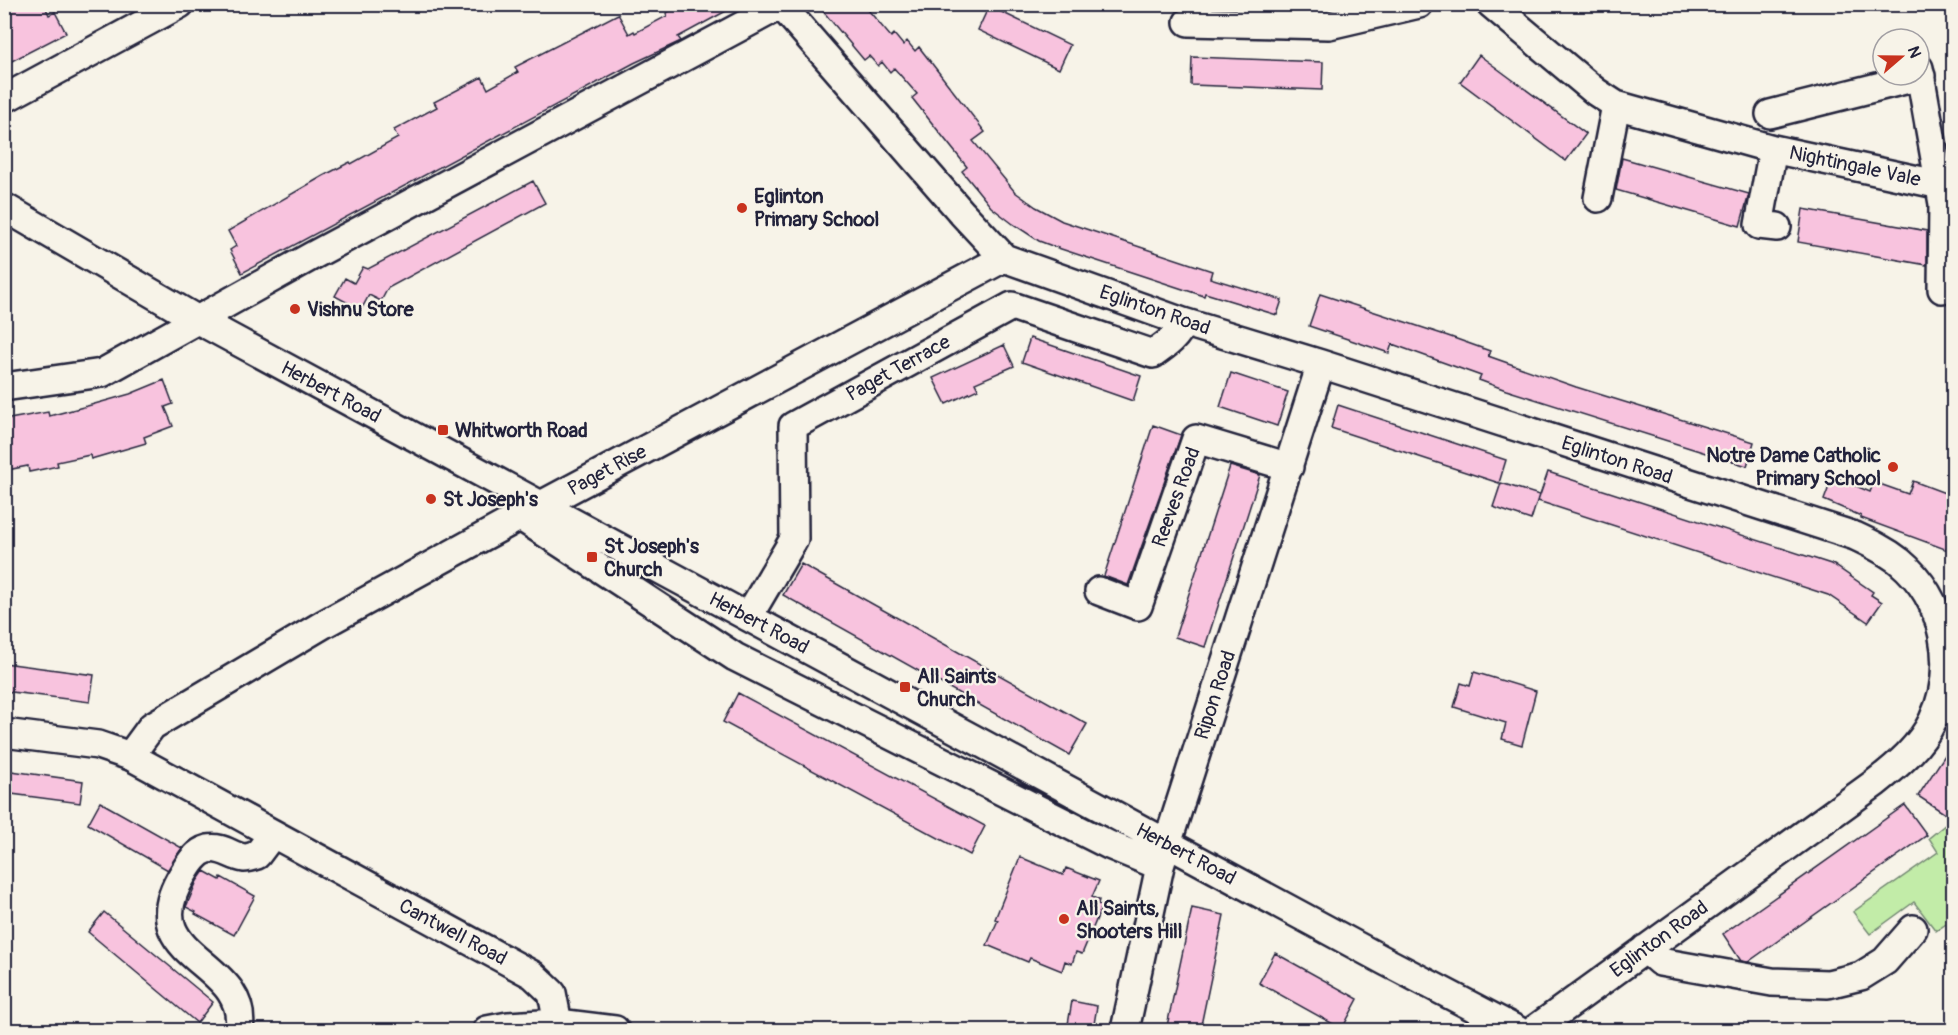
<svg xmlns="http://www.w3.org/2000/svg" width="1958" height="1035" viewBox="0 0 1958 1035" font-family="Pangolin,sans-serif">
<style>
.green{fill:#c2eca8;stroke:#728772;stroke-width:1.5}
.building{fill:#f8c3de;stroke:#22223b;stroke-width:1.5}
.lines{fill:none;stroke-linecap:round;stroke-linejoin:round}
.minor-casing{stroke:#22223b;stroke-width:32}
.minor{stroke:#f7f3e8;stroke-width:27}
.poi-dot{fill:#c8321e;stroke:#f7f3e8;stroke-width:2}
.labels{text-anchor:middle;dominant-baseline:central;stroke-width:4.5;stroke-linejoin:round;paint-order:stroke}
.street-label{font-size:20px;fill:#22223b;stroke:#f7f3e8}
.poi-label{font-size:20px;font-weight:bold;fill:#22223b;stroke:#f7f3e8;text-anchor:start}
</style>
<rect width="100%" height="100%" fill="#f7f3e8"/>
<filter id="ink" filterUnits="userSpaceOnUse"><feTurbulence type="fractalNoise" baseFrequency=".0167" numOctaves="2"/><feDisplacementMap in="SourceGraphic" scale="12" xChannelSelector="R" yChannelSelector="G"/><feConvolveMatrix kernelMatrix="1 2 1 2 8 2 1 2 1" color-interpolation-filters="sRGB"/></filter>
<g filter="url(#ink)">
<path class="green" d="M 1952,819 L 1953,919 L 1936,931 L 1914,902 L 1870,934 L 1853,912 L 1938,852 L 1929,838 Z"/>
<path class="building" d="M 4,4 L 44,4 L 49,15 L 55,12 L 66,33 L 4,65 Z
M 682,4 L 739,4 L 678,37 L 681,41 L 634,63 L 242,273 L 230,250 L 236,246 L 228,231 L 323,176 L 350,162 L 351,164 L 398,138 L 394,130 L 437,107 L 434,102 L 482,77 L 488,89 L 518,72 L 515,67 L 618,14 L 629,34 L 634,31 L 635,33 L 667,16 L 666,13 Z
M 817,4 L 863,4 L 891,37 L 894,34 L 903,45 L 907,41 L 915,51 L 919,47 L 985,132 L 973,141 L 1015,192 L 1036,207 L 1062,221 L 1212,271 L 1210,278 L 1282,300 L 1277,315 L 1205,293 L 1204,296 L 1055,247 L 1039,241 L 1013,224 L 991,207 L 962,171 L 967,167 L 912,98 L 917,94 L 894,68 L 890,72 L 882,62 L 878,66 L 869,56 L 864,60 Z
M 989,6 L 1070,45 L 1059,69 L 978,30 Z
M 1479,55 L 1586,134 L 1566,161 L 1460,82 Z
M 1192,57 L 1323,62 L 1322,90 L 1191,85 Z
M 1622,158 L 1749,194 L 1740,226 L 1616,190 Z
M 533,181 L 545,203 L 388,288 L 381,301 L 369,295 L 361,310 L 335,296 L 345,278 L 354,283 L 363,267 L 368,269 Z
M 1803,209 L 1927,231 L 1927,265 L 1798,242 Z
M 1320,294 L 1448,336 L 1490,351 L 1488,356 L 1576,387 L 1754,442 L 1747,466 L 1506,390 L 1479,380 L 1481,376 L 1392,344 L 1389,353 L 1309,326 Z
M 1030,338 L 1141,376 L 1133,401 L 1022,362 Z
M 1004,345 L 1014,366 L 975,383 L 978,389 L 946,404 L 933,378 Z
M 1231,373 L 1288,392 L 1277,426 L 1220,407 Z
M 164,380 L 173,404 L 165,407 L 173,426 L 144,437 L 146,443 L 91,459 L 90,455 L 57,462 L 58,466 L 29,472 L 28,466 L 7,470 L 4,455 L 4,420 L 48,412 L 49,416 L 91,405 L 130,394 Z
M 1338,405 L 1506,460 L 1499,483 L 1331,428 Z
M 1153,425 L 1181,435 L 1128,585 L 1104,576 Z
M 1230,466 L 1260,475 L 1205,647 L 1175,637 Z
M 1548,472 L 1834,565 L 1873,592 L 1871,595 L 1882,602 L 1868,622 L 1828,595 L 1538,501 Z
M 1833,476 L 1870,492 L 1874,482 L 1908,494 L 1913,481 L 1953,496 L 1953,552 L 1861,518 L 1861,516 L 1824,500 Z
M 1501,483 L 1539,495 L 1531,520 L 1493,507 Z
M 801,564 L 1087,724 L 1069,755 L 783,595 Z
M 4,663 L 94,675 L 90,702 L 4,691 Z
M 1474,672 L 1536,691 L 1522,745 L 1502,739 L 1506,723 L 1454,707 L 1461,683 L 1470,686 Z
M 738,693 L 985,826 L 970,855 L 723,722 Z
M 1953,743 L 1953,819 L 1918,796 Z
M 4,770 L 83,781 L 80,803 L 4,793 Z
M 100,802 L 182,848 L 168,870 L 88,824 Z
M 1905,805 L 1927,835 L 1748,962 L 1741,961 L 1723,934 Z
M 1020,857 L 1063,875 L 1066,868 L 1099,881 L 1092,897 L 1099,900 L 1098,904 L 1102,906 L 1082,954 L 1076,952 L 1072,964 L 1065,961 L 1062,971 L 1030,958 L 1028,962 L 987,945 L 998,920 L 995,919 Z
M 204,871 L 220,880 L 221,877 L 255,896 L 234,935 L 195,914 L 196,912 L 186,907 L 197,881 Z
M 1192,908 L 1224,915 L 1200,1030 L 1189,1030 L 1167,1026 Z
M 104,912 L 213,1002 L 197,1023 L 88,932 Z
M 1275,953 L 1358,999 L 1342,1029 L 1259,983 Z
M 1072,1001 L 1097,1006 L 1093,1030 L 1067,1030 Z"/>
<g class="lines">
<defs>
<path id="minor" d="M 1491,4 L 1596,92 L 1616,105 L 1773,149 L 1941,185 L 1954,185
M 1188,22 L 1329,25 L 1419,4
M 1919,68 L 1943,204 L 1942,289
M 4,99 L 180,4
M 1770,114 L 1921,76
M 1773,149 L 1759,225 L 1777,227
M 1598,198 L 1616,105
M 4,207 L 198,320 L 1385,961 L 1517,1030
M 4,387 L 102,373 L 312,256 L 781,5 L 962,213 L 1004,258 L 1183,322 L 1321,364 L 1855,536 C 1870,543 1885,550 1899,561 C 1945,599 1958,666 1933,720 C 1921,746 1897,766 1875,783 L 1534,1030
M 521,517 L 735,657 L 1109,845 L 1160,866
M 1099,591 L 1138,606 L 1196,439 L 1289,467
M 748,617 L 794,539 L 793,426 L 1012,306 L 1153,354 C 1166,345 1178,337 1183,322
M 4,733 L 98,745 L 130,756 L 533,975 L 552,993 L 558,1023
M 130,756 L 152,726 L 324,624 L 541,505 L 1004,258
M 1645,949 L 1660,962 L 1772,982 L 1828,984 L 1861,976 L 1885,961 L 1913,929
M 239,1030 C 250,958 130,960 183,874 C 189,864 196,852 208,849 C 222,846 231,856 244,858 C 248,858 254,856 257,855 L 272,835
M 487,1030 L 508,1026 L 558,1023 L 615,1030
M 1125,1030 L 1160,866 L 1321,364"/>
</defs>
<use href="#minor" class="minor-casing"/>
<use href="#minor" class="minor"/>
</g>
</g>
<g class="poi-dot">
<circle cx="742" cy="208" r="6"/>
<circle cx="295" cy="309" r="6"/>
<rect x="437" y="424" width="12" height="12" rx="3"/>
<circle cx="1893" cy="467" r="6"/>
<circle cx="431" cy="499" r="6"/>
<rect x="586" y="551" width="12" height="12" rx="3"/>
<rect x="899" y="681" width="12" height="12" rx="3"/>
<circle cx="1064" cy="919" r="6"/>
</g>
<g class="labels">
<g class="street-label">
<text transform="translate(1855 166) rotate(12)">Nightingale Vale</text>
<text transform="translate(1155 310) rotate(19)">Eglinton Road</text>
<text transform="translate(898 368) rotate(-29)">Paget Terrace</text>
<text transform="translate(331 392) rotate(28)">Herbert Road</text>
<text transform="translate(1617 460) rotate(18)">Eglinton Road</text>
<text transform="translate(607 470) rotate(-28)">Paget Rise</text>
<text transform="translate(1176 497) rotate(-70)">Reeves Road</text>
<text transform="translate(759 623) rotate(28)">Herbert Road</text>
<text transform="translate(1215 695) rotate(-72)">Ripon Road</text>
<text transform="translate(1186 854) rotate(28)">Herbert Road</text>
<text transform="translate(453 932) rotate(28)">Cantwell Road</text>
<text transform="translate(1659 939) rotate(-36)">Eglinton Road</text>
</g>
<g class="poi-label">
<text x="754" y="196">Eglinton<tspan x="754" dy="23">Primary School</tspan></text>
<text x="307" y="309">Vishnu Store</text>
<text x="455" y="430">Whitworth Road</text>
<text x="1881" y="455" text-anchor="end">Notre Dame Catholic<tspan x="1881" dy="23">Primary School</tspan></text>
<text x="443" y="499">St Joseph's</text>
<text x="604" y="546">St Joseph's<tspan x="604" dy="23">Church</tspan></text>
<text x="917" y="676">All Saints<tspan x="917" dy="23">Church</tspan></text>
<text x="1076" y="908">All Saints,<tspan x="1076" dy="23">Shooters Hill</tspan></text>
</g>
</g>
<rect width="1958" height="1035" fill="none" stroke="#f7f3e8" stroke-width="24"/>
<rect x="12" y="12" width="1934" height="1011" fill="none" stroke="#22223b" stroke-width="2" filter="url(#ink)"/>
<g transform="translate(1901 57) rotate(70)"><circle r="28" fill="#f7f3e8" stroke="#a29fa3" stroke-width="1.5"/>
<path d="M0-4.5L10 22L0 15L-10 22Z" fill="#c8321e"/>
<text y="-9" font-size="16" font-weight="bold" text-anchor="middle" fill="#22223b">N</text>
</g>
</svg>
